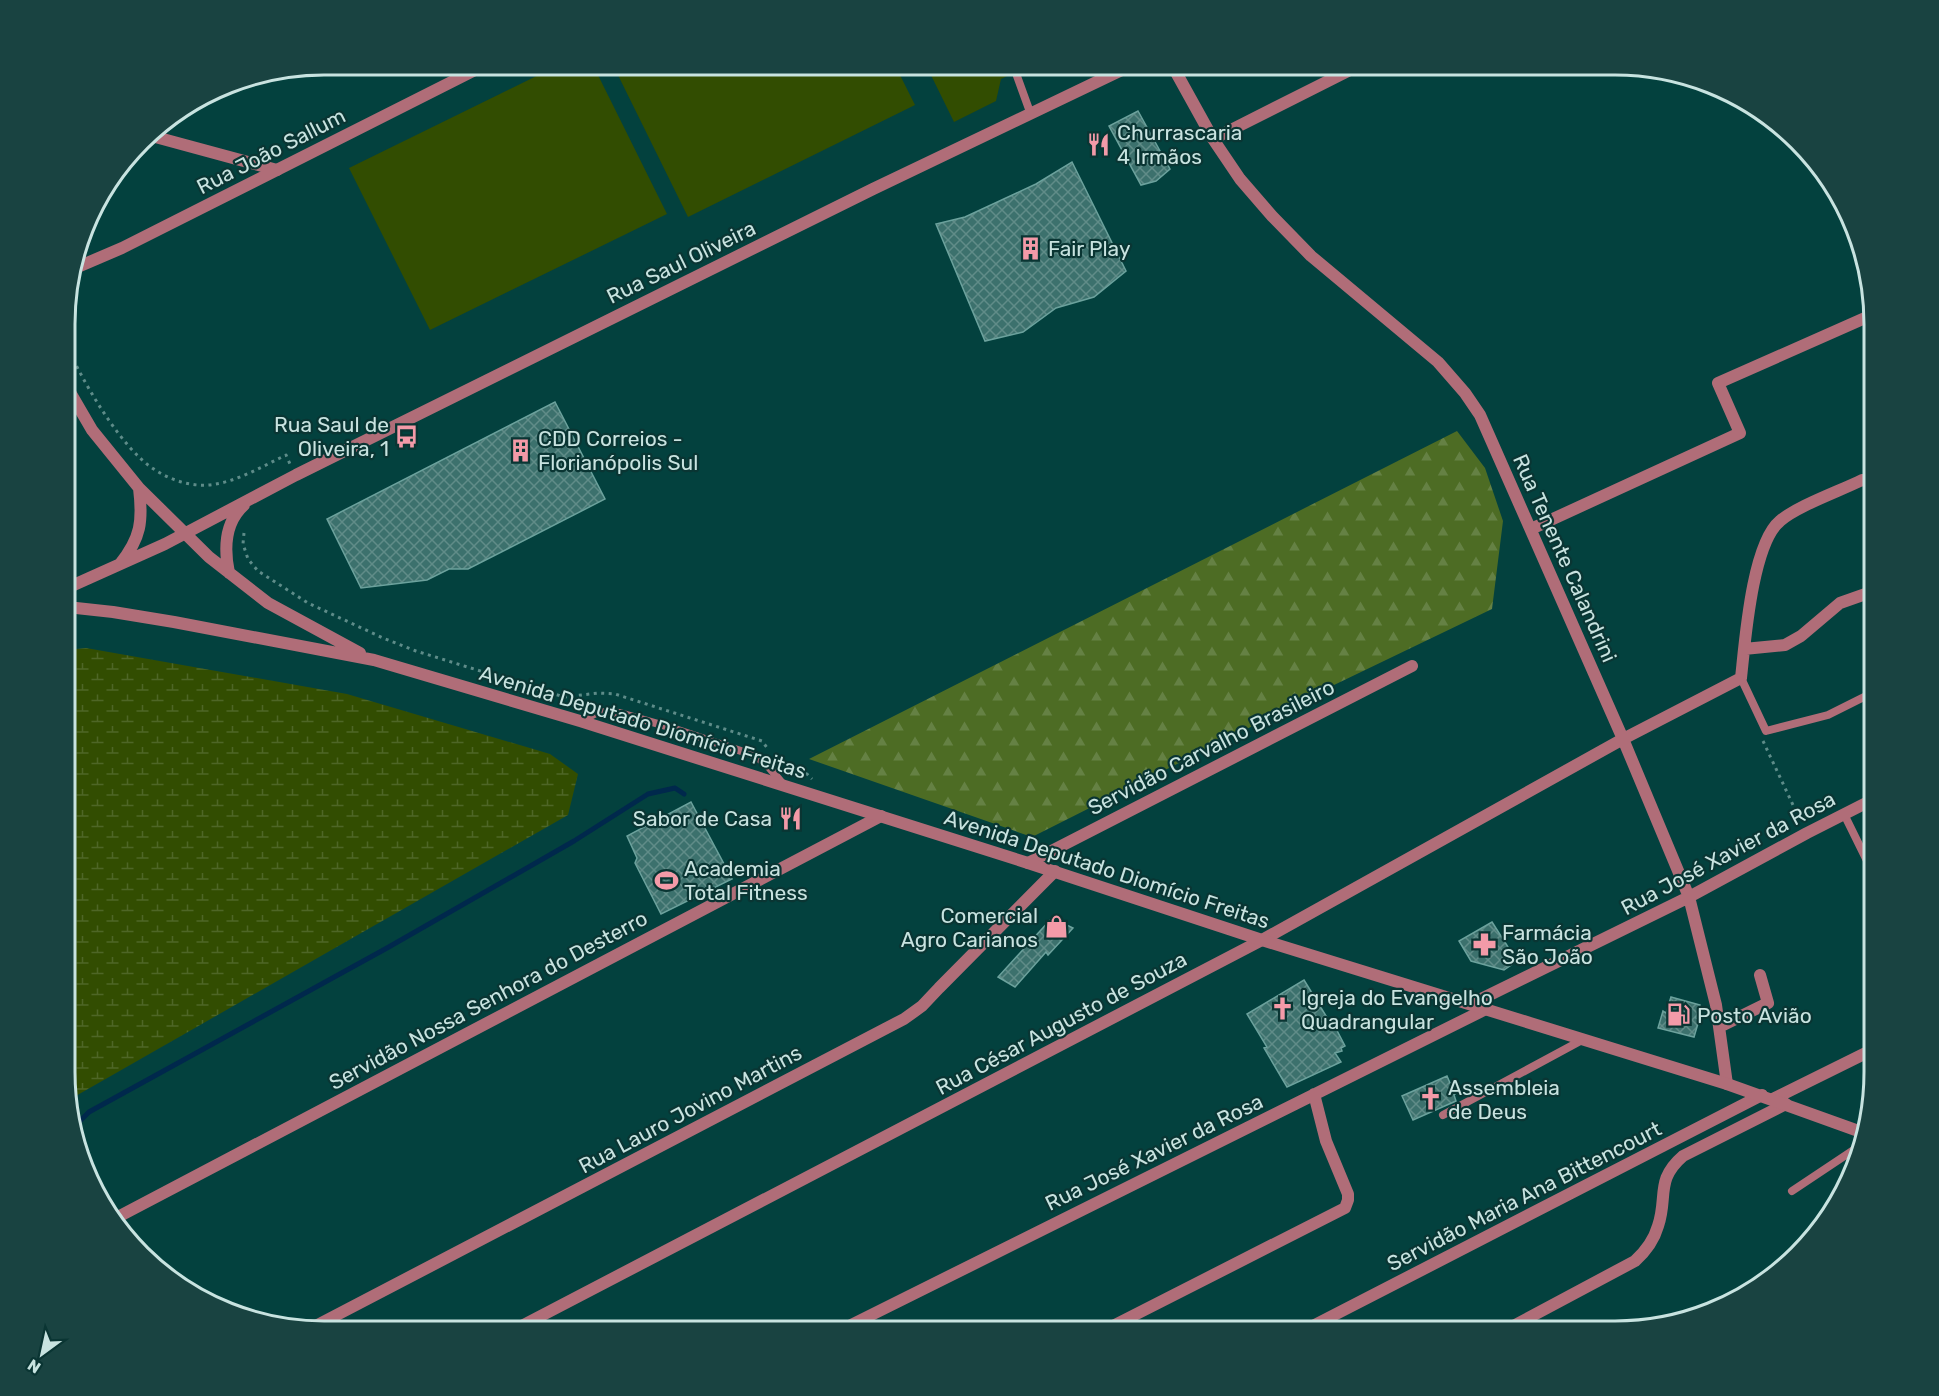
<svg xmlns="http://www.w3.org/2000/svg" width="1939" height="1396" viewBox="0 0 1939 1396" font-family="Rubik,sans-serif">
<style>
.forest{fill:url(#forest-firs)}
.wetland{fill:url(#wetland-marsh)}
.pitch{fill:#324d01}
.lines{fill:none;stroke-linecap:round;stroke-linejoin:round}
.stream{stroke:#00284c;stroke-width:5}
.building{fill:url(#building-cross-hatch);stroke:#6ca29d;stroke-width:1.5}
.path{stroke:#5e8c89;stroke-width:3;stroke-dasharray:3 4.5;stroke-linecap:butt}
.service{stroke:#b06d78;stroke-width:8}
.minor{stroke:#b06d78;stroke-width:12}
.tertiary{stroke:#b06d78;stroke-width:12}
.labels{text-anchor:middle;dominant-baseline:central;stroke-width:4.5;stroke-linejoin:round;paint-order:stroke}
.poi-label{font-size:21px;fill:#c8e3e0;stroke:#0a3533;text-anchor:start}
.street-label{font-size:21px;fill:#c8e3e0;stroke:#0a3533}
.rim{fill:none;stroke:#c8e3e0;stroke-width:3}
</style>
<defs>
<pattern id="forest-firs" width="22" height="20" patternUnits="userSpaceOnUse" patternTransform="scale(1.5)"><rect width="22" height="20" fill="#4d6c24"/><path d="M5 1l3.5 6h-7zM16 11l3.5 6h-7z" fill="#658144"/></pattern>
<pattern id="wetland-marsh" width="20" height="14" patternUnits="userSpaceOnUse" patternTransform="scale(1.5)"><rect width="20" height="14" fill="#324d01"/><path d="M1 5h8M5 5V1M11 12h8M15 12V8" fill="none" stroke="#4e6626"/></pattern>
<pattern id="building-cross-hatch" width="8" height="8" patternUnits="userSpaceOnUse" patternTransform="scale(1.5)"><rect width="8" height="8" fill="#3c716d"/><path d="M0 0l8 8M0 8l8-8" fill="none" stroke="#608c88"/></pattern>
</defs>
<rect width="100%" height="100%" fill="#03413e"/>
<path class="forest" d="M 1457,431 L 1485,468 L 1503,521 L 1492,609 L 1334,685 L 1032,837 L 809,759 Z"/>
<path class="wetland" d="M 86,648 L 347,694 L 550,754 L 578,774 L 568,815 L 67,1101 L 67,650 Z"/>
<path class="pitch" d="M 559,65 L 593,65 L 667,214 L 430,330 L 349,168 Z
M 613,65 L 895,65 L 915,105 L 688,217 Z
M 926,65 L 1031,65 L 1001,79 L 996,101 L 954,122 Z"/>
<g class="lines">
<path class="stream" d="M 74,1127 L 89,1112 L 387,948 L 574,841 L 648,794 L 675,788 L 684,794"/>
</g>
<path class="building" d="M 1138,111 L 1170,169 L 1156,181 L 1141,185 L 1109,126 Z
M 1072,162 L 1126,271 L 1094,297 L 1056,308 L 1023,332 L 985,341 L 936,224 L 965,217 L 1036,184 Z
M 555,402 L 605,499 L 468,569 L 449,569 L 427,580 L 361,588 L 327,519 Z
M 691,802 L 732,879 L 661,914 L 635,863 L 637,858 L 627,836 Z
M 1052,918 L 1073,928 L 1048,955 L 1046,952 L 1015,987 L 998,977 Z
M 1492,922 L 1517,961 L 1504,970 L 1471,961 L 1459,941 Z
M 1304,980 L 1331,1024 L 1333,1023 L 1345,1046 L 1341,1048 L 1342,1051 L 1335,1053 L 1341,1062 L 1287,1087 L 1264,1048 L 1267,1047 L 1247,1014 Z
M 1671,997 L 1700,1005 L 1696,1018 L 1699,1020 L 1694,1037 L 1658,1028 L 1663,1011 L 1666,1013 Z
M 1447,1076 L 1450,1083 L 1455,1082 L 1458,1091 L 1454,1095 L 1456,1101 L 1413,1120 L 1402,1096 Z"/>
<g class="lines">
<path class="path" d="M 67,346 C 82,380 112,431 139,457 C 157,475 184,487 209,485 C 237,482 261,467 286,455 L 290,464
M 244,533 L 243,544 L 248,559 L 258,571 L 308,603 L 383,638 L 416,651 L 564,697 L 599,693 L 615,694 L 762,741 L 768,749
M 1763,741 L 1801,822
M 779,760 L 807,774 L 812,779"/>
<path class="service" d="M 1013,65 L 1030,112
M 1741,678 L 1766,731 L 1828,715 L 1864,697
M 581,721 L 598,712 L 620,713 L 669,727 L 756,756 L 768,766 L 782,783
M 1844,814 L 1874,875
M 1443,1115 L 1584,1039
M 1792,1191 L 1861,1145"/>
<path class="minor" d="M 1172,65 L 1213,139 L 1240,179 L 1272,216 L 1311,256 L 1438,362 L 1465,393 L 1480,415 L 1623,739 L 1689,897 L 1716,1005 L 1727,1084
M 148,135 L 277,170
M 1213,139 L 1360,65
M 1531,529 L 1740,433 L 1718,383 L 1874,314
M 1744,649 L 1785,645 L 1801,636 L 1840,603 L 1874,591
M 1028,863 L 1412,666
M 1471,1004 L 1689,897 L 1807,833 L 1874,799
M 1719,1027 L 1768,1003 L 1760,975
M 1773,1099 L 1874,1049
M 114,1219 L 881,816
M 306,1331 L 904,1019 L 922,1006 L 939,988 L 1055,871
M 512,1331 L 1262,940 L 1623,739 L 1741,678 C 1745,642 1752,544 1780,521 C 1797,506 1840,491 1862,480 L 1874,482
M 839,1331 L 1486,1009
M 1103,1331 L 1345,1208 L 1348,1200 L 1348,1194 L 1326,1141 L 1314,1094
M 1303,1331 L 1762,1095
M 1504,1331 L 1635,1261 C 1646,1251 1654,1240 1658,1226 C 1668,1197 1655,1180 1683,1156 L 1786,1104"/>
<path class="tertiary" d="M 73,269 L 122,248 L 485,65
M 67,387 L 92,430 L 139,488 L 209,557 L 268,603 L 360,653
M 120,564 C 141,538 143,521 139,488
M 229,573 C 224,549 224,523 244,505
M 67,588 L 165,544 L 296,475 L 873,189 L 1132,65
M 67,607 L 113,612 L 174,622 L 374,660 L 580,721 L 1028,863 L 1262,940 L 1727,1084 L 1864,1133"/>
</g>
<defs>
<symbol id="restaurant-bare" viewBox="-9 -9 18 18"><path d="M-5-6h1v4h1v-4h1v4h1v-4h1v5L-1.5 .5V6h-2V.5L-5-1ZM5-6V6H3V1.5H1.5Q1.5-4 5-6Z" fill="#f39aa8" stroke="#0a3533" stroke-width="2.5" paint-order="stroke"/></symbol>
<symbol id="building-bare" viewBox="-9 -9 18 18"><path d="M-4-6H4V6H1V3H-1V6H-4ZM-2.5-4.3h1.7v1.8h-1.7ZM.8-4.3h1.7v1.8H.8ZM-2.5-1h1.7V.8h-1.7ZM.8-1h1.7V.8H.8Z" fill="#f39aa8" stroke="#0a3533" stroke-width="2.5" paint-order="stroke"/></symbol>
<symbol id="bus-bare" viewBox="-9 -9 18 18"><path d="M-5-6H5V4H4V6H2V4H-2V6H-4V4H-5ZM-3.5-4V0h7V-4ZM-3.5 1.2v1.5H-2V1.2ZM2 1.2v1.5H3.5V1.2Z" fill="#f39aa8" stroke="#0a3533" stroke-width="2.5" paint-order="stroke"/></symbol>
<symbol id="stadium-bare" viewBox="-9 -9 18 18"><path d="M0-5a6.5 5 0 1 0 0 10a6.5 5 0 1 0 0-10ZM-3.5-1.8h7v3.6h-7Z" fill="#f39aa8" stroke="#0a3533" stroke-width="2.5" paint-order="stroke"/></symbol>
<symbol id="shop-bare" viewBox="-9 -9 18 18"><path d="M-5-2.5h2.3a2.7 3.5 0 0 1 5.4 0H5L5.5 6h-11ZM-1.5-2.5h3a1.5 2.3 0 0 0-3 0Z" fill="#f39aa8" stroke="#0a3533" stroke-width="2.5" paint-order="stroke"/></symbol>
<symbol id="pharmacy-bare" viewBox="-9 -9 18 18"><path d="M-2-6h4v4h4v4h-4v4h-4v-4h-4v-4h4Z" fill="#f39aa8" stroke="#0a3533" stroke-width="2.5" paint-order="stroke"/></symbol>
<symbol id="church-bare" viewBox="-9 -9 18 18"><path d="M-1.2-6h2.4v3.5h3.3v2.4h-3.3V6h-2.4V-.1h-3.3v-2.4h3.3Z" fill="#f39aa8" stroke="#0a3533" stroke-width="2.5" paint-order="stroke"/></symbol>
<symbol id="fuel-bare" viewBox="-9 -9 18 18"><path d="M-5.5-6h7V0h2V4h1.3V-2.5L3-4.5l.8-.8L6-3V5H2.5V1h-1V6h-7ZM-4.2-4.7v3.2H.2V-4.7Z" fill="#f39aa8" stroke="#0a3533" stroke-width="2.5" paint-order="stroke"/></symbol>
</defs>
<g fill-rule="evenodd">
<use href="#restaurant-bare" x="1082" y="128" width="33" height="33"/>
<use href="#building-bare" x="1014" y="232" width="33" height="33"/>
<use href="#bus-bare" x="390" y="420" width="33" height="33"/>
<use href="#building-bare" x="504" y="434" width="33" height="33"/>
<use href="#restaurant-bare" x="774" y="802" width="33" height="33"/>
<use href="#stadium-bare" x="650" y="864" width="33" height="33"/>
<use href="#shop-bare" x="1040" y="910" width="33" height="33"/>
<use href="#pharmacy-bare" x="1468" y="928" width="33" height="33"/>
<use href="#church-bare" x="1266" y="992" width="33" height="33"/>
<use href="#fuel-bare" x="1662" y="998" width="33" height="33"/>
<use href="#church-bare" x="1414" y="1082" width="33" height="33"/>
</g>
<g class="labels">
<g class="poi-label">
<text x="1117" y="132">Churrascaria<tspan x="1117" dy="24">4 Irmãos</tspan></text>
<text x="1048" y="248">Fair Play</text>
<text x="389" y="424" text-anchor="end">Rua Saul de<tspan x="389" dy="24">Oliveira, 1</tspan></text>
<text x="538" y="438">CDD Correios -<tspan x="538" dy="24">Florianópolis Sul</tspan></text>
<text x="772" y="818" text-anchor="end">Sabor de Casa</text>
<text x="684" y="868">Academia<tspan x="684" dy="24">Total Fitness</tspan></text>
<text x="1038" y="915" text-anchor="end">Comercial<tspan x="1038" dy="24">Agro Carianos</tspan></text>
<text x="1502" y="932">Farmácia<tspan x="1502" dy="24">São João</tspan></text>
<text x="1301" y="997">Igreja do Evangelho<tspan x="1301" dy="24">Quadrangular</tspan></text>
<text x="1697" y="1015">Posto Avião</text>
<text x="1448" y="1087">Assembleia<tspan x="1448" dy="24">de Deus</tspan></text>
</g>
<g class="street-label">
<text transform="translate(271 151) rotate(-27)">Rua João Sallum</text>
<text transform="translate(681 262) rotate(-26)">Rua Saul Oliveira</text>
<text transform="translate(1565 558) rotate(66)">Rua Tenente Calandrini</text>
<text transform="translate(643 722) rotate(17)">Avenida Deputado Diomício Freitas</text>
<text transform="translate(1211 747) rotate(-27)">Servidão Carvalho Brasileiro</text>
<text transform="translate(1728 853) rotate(-28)">Rua José Xavier da Rosa</text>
<text transform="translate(1107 869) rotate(18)">Avenida Deputado Diomício Freitas</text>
<text transform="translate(488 1000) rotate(-28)">Servidão Nossa Senhora do Desterro</text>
<text transform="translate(1061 1023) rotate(-28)">Rua César Augusto de Souza</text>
<text transform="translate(690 1109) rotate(-28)">Rua Lauro Jovino Martins</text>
<text transform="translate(1154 1152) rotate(-26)">Rua José Xavier da Rosa</text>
<text transform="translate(1524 1196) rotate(-27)">Servidão Maria Ana Bittencourt</text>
</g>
</g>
<path d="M0 0H1939V1396H0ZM324 75H1615A249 249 0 0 1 1864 324V1072A249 249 0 0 1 1615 1321H324A249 249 0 0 1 75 1072V324A249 249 0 0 1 324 75Z" fill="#194341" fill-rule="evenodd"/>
<path class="rim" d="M324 75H1615A249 249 0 0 1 1864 324V1072A249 249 0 0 1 1615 1321H324A249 249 0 0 1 75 1072V324A249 249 0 0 1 324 75Z"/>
<g transform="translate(42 1354) rotate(213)" stroke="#0a3533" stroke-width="4.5" paint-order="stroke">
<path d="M0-4.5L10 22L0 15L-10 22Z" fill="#c8e3e0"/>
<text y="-9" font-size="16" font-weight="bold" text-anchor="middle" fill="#c8e3e0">N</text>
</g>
</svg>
